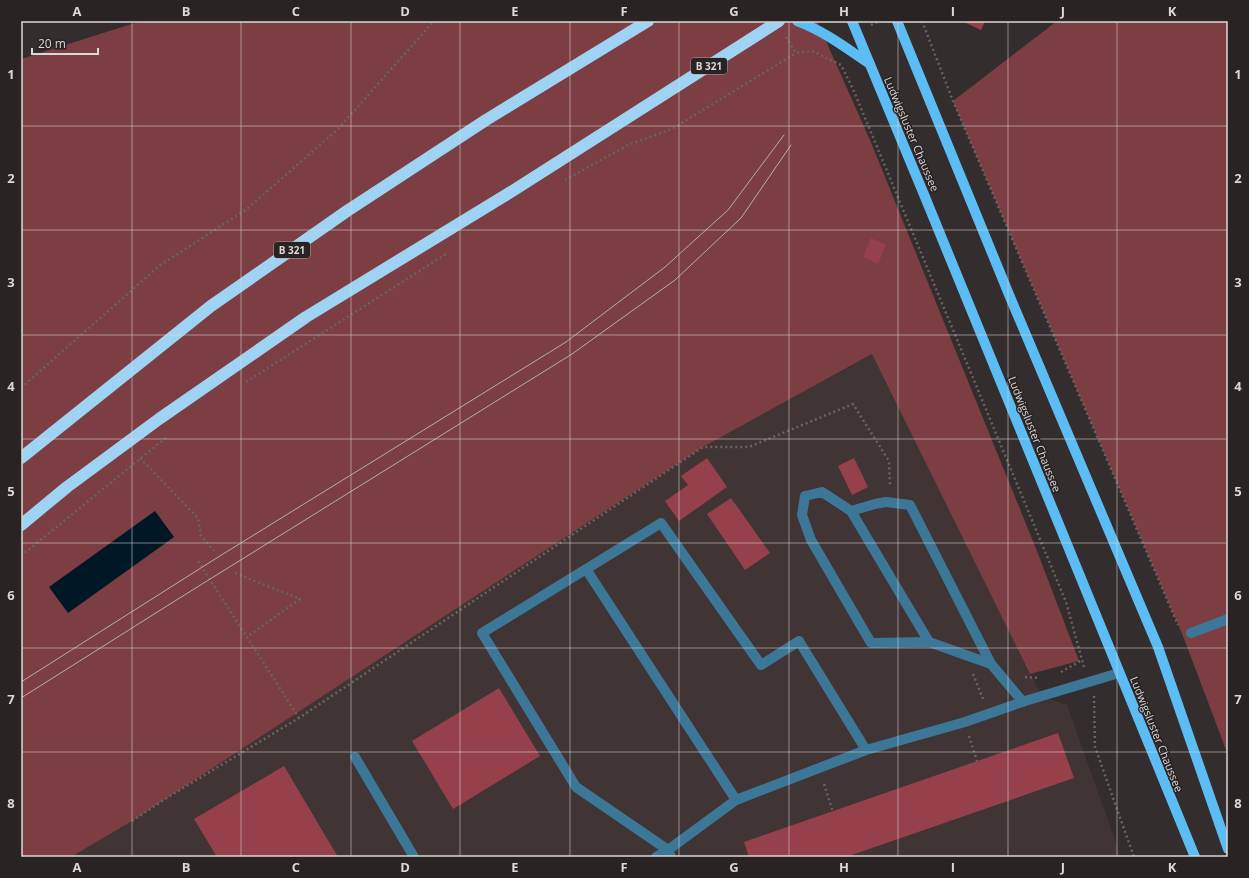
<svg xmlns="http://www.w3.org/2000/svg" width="1249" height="878" viewBox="0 0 1249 878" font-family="'Open Sans',sans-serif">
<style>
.built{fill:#413434}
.green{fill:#7c3d43}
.water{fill:#001726}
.building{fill:#96404b}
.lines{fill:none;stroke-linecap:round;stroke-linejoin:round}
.path{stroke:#696464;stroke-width:2.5;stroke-dasharray:2 3;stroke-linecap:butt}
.minor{stroke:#3d7798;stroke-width:10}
.major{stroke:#5bbdf3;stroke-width:10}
.highway{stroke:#9fd3f3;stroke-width:12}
.tram{stroke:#b2aeae;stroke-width:1}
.grid{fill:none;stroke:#dcd8d8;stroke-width:1;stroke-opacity:0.55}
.labels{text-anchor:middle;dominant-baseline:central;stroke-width:3;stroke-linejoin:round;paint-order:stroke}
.shield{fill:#292323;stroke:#a6a2a2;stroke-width:1}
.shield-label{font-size:10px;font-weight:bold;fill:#dcd8d8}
.street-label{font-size:11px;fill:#dcd8d8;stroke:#292323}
.neatline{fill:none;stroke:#dcd8d8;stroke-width:1.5}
.grid-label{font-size:13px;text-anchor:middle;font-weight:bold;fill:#dcd8d8}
</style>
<rect width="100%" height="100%" fill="#332d2d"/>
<path class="built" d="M 873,354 L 1030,674 L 1042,696 L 1067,705 L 1121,857 L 71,857 L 132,821 L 703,447 Z"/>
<path class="green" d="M 141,21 L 817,21 L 870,140 L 1037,551 L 1079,661 L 1030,674 L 872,354 L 703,447 L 132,821 L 71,857 L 21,857 L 21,59 Z
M 1057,21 L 1228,21 L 1228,755 L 1183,636 L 953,101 Z"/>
<path class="water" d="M 155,511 L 174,537 L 68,613 L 49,587 Z"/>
<path class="building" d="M 964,21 L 985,21 L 981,30 L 964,22 Z
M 871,238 L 886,245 L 878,264 L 863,257 Z
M 707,458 L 727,487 L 679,521 L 665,501 L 688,485 L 681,476 Z
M 854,458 L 868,487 L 852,495 L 838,466 Z
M 731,498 L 770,553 L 745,570 L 707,514 Z
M 499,688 L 540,756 L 453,809 L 412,741 Z
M 1058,733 L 1074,778 L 846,857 L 749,857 L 744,842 Z
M 284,766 L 338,857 L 217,857 L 194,819 Z"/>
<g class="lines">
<path class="path" d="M 922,21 L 953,101 L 1178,625
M 871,25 L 879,21
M 786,37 L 796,53 L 812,51 L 841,65 L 853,89 L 1066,602 L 1084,667
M 565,180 L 628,145 L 672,129 L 796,53
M 246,382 L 446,254
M 21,388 L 159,266 L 247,209 L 337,130 L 434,21
M 140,458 L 198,518 L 201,536 L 214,551
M 21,556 L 168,436
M 198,561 L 299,718
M 235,573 L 300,599 L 247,637
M 1061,672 L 1082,660
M 973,674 L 983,699
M 1025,677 L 1039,678
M 1094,696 L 1095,747 L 1134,857
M 969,736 L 977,761
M 824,784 L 833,812
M 132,821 L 170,796 L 299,718 L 703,447 L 749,447 L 853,404 L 889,461 L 890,486"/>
<path class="minor" d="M 851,511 L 875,504 L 886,502 L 910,505 L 991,664 L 1023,702
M 586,569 L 736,800
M 1191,633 L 1228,619
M 929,642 L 851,511 L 822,492 L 805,496 L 802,515 L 811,540 L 871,643 L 929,642 L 991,664
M 355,757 L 414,857
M 656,857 L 668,850 L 576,787 L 482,633 L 661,523 L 761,665 L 799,641 L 866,750
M 671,857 L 668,850 L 736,800 L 866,750 L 965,722 L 1025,701 L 1119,673"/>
<path class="major" d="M 797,21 C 824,31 846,48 870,64
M 852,21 L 925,197 L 1195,857
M 897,21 L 1010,297 L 1158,647 L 1228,849"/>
<path class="highway" d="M 21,458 L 211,306 L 347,211 L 486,120 L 648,21
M 21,525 L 67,487 L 159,419 L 306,317 L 514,190 L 779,21"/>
<path class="tram" d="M 21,682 L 215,559 L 566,342 L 665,267 L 728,210 L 784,135
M 21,698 L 178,599 L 572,354 L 675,280 L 741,218 L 791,145"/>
</g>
<path class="grid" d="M 132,21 L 132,857M 241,21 L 241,857M 351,21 L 351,857M 460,21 L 460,857M 570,21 L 570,857M 679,21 L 679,857M 789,21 L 789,857M 898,21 L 898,857M 1008,21 L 1008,857M 1117,21 L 1117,857M 21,126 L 1228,126M 21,230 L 1228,230M 21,335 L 1228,335M 21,439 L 1228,439M 21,543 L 1228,543M 21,648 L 1228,648M 21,752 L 1228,752"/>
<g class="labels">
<g class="shield">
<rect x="691" y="58" width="36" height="16" rx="3"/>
<rect x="274" y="242" width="36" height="16" rx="3"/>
</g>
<g class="shield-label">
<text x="709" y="66">B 321</text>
<text x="292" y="250">B 321</text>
</g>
<g class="street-label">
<text transform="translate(912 134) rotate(67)">Ludwigsluster Chaussee</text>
<text transform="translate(1035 434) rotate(68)">Ludwigsluster Chaussee</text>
<text transform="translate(1157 734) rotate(68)">Ludwigsluster Chaussee</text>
</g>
</g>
<rect width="1249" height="878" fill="none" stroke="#292323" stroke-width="44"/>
<path d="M32 48v6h66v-6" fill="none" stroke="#dcd8d8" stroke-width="2"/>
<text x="38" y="48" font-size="12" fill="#dcd8d8" stroke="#292323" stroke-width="3" paint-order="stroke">20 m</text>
<rect x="22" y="22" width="1205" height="834" class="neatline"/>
<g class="grid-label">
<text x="77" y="16">A</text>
<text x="186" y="16">B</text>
<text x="296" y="16">C</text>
<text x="405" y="16">D</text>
<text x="515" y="16">E</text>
<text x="624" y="16">F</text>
<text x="734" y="16">G</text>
<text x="844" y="16">H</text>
<text x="953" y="16">I</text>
<text x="1063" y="16">J</text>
<text x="1172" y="16">K</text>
<text x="11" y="79">1</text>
<text x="1238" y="79">1</text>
<text x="11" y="183">2</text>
<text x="1238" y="183">2</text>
<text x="11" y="287">3</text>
<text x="1238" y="287">3</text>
<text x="11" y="391">4</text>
<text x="1238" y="391">4</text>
<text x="11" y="496">5</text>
<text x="1238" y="496">5</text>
<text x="11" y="600">6</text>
<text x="1238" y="600">6</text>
<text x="11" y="704">7</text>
<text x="1238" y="704">7</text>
<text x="11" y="808">8</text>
<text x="1238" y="808">8</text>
<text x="77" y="872">A</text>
<text x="186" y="872">B</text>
<text x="296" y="872">C</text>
<text x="405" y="872">D</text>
<text x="515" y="872">E</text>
<text x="624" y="872">F</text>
<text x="734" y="872">G</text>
<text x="844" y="872">H</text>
<text x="953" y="872">I</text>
<text x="1063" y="872">J</text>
<text x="1172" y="872">K</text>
</g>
</svg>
